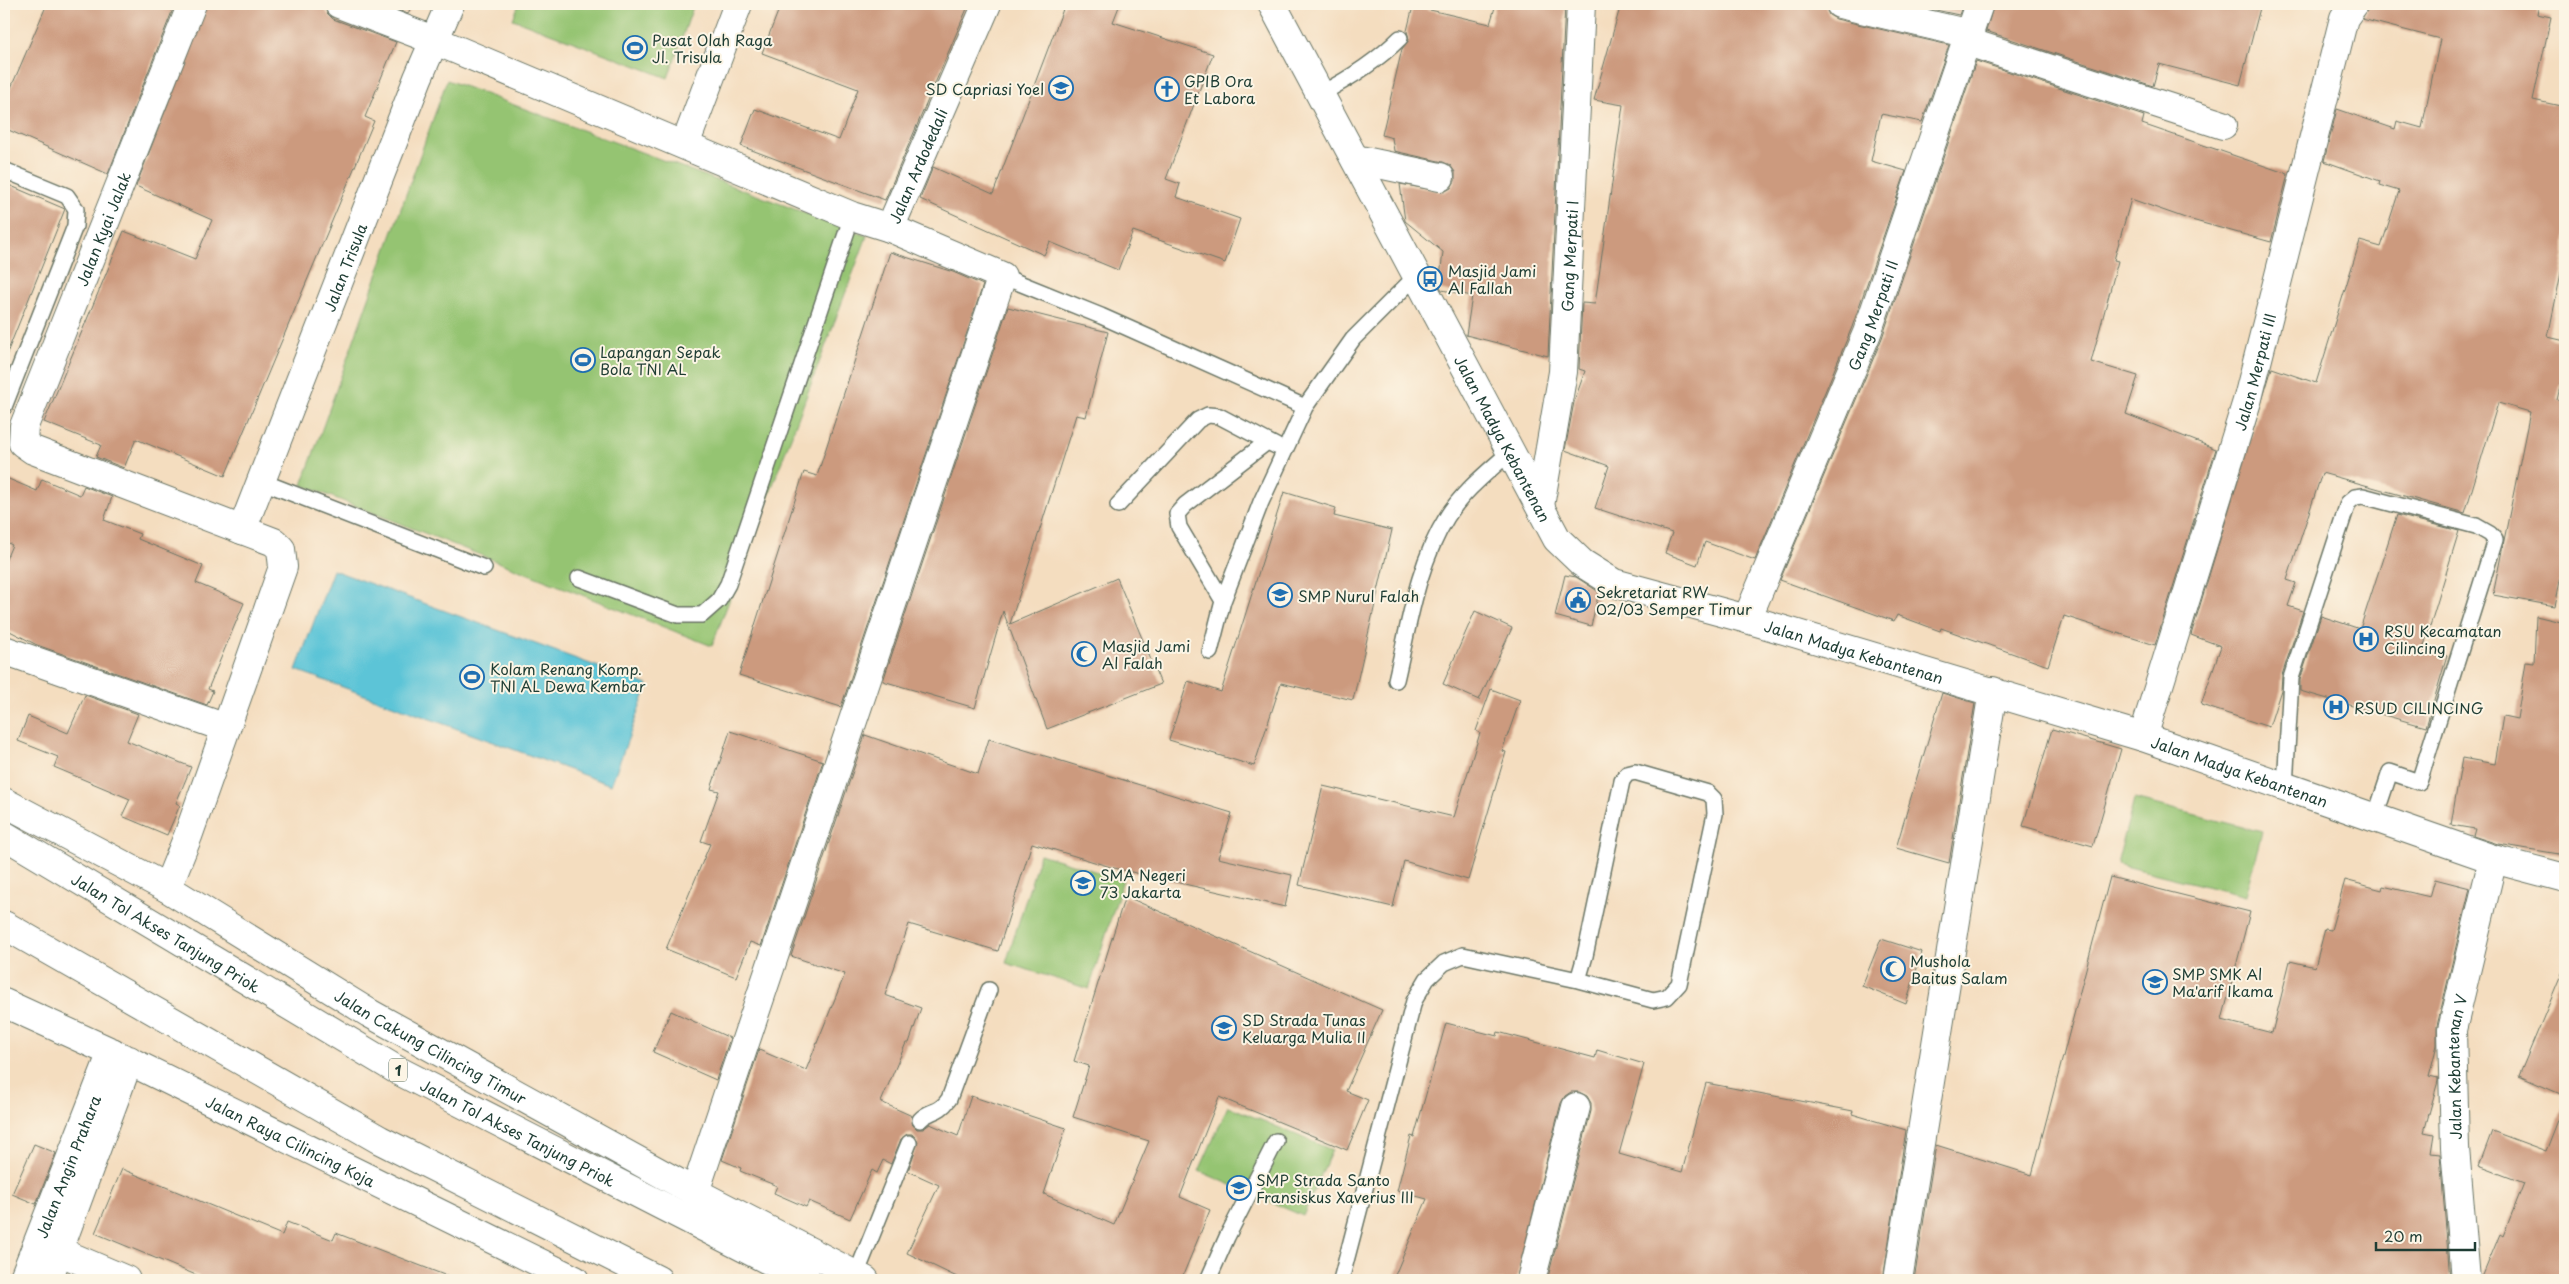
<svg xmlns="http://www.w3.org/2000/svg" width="2569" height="1284" viewBox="0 0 2569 1284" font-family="'Playpen Sans',sans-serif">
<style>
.green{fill:#95c472;stroke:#5a8053}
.water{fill:#5bc4d7;stroke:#3d8086}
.building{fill:#cc9a7e}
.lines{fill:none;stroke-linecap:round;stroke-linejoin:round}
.service-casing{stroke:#6a7565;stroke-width:18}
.minor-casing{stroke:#6a7565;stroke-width:30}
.tertiary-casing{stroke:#6a7565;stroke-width:30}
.trunk-casing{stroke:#6a7565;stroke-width:30}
.motorway-casing{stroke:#6a7565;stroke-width:30}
.service{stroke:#fff;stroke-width:15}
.minor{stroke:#fff;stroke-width:28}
.tertiary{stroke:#fff;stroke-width:28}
.trunk{stroke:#fff;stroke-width:28}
.motorway{stroke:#fff;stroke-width:28}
.labels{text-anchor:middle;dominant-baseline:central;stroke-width:4;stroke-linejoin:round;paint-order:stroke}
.shield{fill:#fcf5e5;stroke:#617469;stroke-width:1}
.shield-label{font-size:14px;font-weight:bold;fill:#1f3d34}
.poi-label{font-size:15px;fill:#1f3d34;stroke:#fcf5e5;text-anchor:start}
.street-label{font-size:15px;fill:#1f3d34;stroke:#fcf5e5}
</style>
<rect width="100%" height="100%" fill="#fcf5e5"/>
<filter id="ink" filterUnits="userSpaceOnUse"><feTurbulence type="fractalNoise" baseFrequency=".02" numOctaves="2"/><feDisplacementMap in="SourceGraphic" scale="10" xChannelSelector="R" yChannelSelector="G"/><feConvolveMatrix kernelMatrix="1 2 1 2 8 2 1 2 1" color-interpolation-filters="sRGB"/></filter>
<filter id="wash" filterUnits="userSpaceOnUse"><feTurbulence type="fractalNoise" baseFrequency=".0096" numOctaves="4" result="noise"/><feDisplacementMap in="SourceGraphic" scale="20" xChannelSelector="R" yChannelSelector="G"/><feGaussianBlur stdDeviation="1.12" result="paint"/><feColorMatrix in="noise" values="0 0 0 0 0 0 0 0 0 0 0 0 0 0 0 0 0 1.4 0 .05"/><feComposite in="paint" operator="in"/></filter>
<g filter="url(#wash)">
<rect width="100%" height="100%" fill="#f4ddbf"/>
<path class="green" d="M 519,4 L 694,4 L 668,78 L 513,19 Z
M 447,80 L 867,236 L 712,646 L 302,485 Z
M 2134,799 L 2262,832 L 2245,896 L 2117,864 Z
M 1040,854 L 1123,880 L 1089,989 L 1006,963 Z
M 1228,1106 L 1332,1150 L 1303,1216 L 1199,1171 Z"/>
<path class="water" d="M 333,570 L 648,685 L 611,785 L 296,670 Z"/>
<g id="blocks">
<path class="building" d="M 47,4 L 175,4 L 108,174 L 4,128 L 4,104 Z
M 207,4 L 324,4 L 327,13 L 333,19 L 396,42 L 365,117 L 374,121 L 225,476 L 136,439 L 124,468 L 96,457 L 101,445 L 44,422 L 124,231 L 195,259 L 212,220 L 136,186 Z
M 382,4 L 412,4 L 408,14 Z
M 781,4 L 969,4 L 885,200 L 741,146 L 755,109 L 839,140 L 858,89 L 762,53 Z
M 1065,4 L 1120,4 L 1113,22 L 1213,54 L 1166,179 L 1180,184 L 1176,197 L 1240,219 L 1225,263 L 1133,231 L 1118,270 L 1050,242 L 1044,255 L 920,199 L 933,167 L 993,194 Z
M 1496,4 L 1565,4 L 1548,356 L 1466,335 L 1472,296 L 1442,290 L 1439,285 L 1443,252 L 1405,221 L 1400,184 L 1444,192 L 1451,188 L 1455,181 L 1455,172 L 1450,165 L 1443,162 L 1394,151 L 1392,138 L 1382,135 L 1402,49 L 1409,40 L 1407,31 L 1413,6 L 1490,24 Z
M 1621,4 L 1824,4 L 1829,15 L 1836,19 L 1949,45 L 1922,122 L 1881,114 L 1871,161 L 1906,171 L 1852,327 L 1755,560 L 1705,542 L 1697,565 L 1665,553 L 1672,533 L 1595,508 L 1609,466 L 1565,450 L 1574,402 L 1585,371 L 1579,369 L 1582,303 L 1595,304 L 1623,105 L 1594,100 Z
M 1908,4 L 1963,4 L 1959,15 Z
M 1994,4 L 2261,4 L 2240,85 L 2159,64 L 2153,86 L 1986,31 Z
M 2369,4 L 2539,4 L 2537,14 L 2551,17 L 2533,100 L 2565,107 L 2565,253 L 2548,337 L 2565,341 L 2565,366 L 2557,400 L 2565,402 L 2565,556 L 2555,606 L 2493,595 L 2530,412 L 2498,403 L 2465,513 L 2322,473 L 2287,580 L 2296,583 L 2288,606 L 2303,611 L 2282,675 L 2281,690 L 2269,727 L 2201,705 L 2221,646 L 2191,635 L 2272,368 L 2316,383 L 2360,241 L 2381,247 L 2399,191 L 2379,185 L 2380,181 L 2324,161 L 2337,109 L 2395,129 L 2397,121 L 2422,128 L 2440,39 L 2362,19 Z
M 1976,61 L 2144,116 L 2142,124 L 2288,174 L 2271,242 L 2188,219 L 2131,199 L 2114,260 L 2118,261 L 2091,362 L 2138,376 L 2126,414 L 2216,449 L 2155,645 L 2064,616 L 2048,666 L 1941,628 L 1940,631 L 1897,615 L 1894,621 L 1780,580 L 1882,338 Z
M 4,183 L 65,209 L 5,358 L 4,358 Z
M 890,252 L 953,272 L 983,285 L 841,707 L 739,675 L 804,472 L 817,476 Z
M 1008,307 L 1108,332 L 1086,417 L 1076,415 L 1010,624 L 1117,578 L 1161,684 L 1047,729 L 1003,611 L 975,708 L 883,681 Z
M 4,477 L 37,491 L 42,479 L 80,495 L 84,486 L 112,497 L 104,520 L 140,534 L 138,539 L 203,566 L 196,583 L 244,603 L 208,689 L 213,691 L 207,705 L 37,645 L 4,628 L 4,564 L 12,545 L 4,541 Z
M 1284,492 L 1336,508 L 1334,516 L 1392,530 L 1353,700 L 1281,683 L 1254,766 L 1169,740 L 1188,681 L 1221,692 Z
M 2397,515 L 2459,531 L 2423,649 L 2447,656 L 2426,727 L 2300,691 L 2300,680 L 2321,616 L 2360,629 Z
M 1565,575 L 1576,577 L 1599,592 L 1591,626 L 1555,616 Z
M 1475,611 L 1512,628 L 1479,700 L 1443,684 Z
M 2536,616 L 2565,623 L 2565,855 L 2498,844 L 2473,836 L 2475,829 L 2451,825 L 2462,758 L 2495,764 L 2503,716 L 2517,719 L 2526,662 L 2534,663 Z
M 1491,689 L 1520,700 L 1502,751 L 1506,752 L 1468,880 L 1404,861 L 1393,907 L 1299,885 L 1323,786 L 1454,817 L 1480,733 L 1476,731 Z
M 1942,693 L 1975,703 L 1949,863 L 1896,848 Z
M 85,695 L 138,714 L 127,741 L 191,767 L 176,803 L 180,805 L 167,835 L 122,816 L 130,799 L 54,767 L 58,757 L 18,741 L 28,716 L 68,733 Z
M 2052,729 L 2121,749 L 2093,846 L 2023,826 Z
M 730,731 L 823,761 L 761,946 L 750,942 L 736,977 L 666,949 L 710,844 L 701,841 L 719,791 L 711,789 Z
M 865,735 L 978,774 L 989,739 L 1232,813 L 1218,858 L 1292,875 L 1285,907 L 1114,868 L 1032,843 L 998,951 L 909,924 L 885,995 L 921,1008 L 909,1043 L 906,1043 L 881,1102 L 912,1116 L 911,1123 L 917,1129 L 923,1129 L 930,1124 L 958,1136 L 971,1096 L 1066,1128 L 1044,1194 L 1114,1225 L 1149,1141 L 1073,1117 L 1089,1066 L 1074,1061 L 1125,896 L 1382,1010 L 1346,1091 L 1368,1100 L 1347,1150 L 1219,1097 L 1180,1197 L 1210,1210 L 1181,1280 L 963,1280 L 907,1253 L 939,1185 L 908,1171 L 918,1142 L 912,1134 L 907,1134 L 901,1139 L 891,1164 L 883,1160 L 877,1173 L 872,1170 L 850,1219 L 809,1201 L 806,1207 L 774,1193 L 777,1186 L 740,1171 L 741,1168 L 722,1160 L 759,1050 L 806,1070 L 845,974 L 791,956 Z
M 2110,877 L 2250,912 L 2222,1020 L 2272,1033 L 2290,961 L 2315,967 L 2325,929 L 2331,930 L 2345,880 L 2382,890 L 2383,886 L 2430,897 L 2435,879 L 2470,888 L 2437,1026 L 2437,1045 L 2429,1076 L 2438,1078 L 2438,1081 L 2424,1132 L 2434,1134 L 2431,1153 L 2440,1154 L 2450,1280 L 1914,1280 L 1936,1145 L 2032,1175 Z
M 1881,939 L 1922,952 L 1906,1004 L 1862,986 Z
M 2565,966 L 2565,1096 L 2519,1076 Z
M 671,1011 L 730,1038 L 716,1080 L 653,1052 Z
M 1446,1023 L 1497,1036 L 1498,1032 L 1595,1058 L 1597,1050 L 1644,1064 L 1619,1154 L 1682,1172 L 1706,1083 L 1853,1111 L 1852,1114 L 1906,1130 L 1883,1280 L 1560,1280 L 1548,1277 L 1591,1111 L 1591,1103 L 1587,1096 L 1579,1092 L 1571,1092 L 1565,1096 L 1561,1103 L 1516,1280 L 1393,1280 L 1427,1199 L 1397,1191 L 1411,1136 L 1414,1137 Z
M 2564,1105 L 2565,1280 L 2481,1280 L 2500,1234 L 2503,1236 L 2524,1183 L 2479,1166 L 2492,1131 L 2546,1151 Z
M 34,1144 L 56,1153 L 36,1204 L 12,1194 Z
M 122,1169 L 282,1235 L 287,1222 L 333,1240 L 336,1233 L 452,1278 L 452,1280 L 208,1280 L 95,1233 Z"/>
</g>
</g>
<g filter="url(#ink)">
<use href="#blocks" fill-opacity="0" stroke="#6a7565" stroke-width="1"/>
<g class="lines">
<defs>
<path id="service" d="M 1320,94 C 1349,79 1377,61 1400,38
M 4,170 L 67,196 L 76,209 L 75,226 L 4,407
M 1002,276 L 1101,316 L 1305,407
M 263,482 L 484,568
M 1118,505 L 1198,420 L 1208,415 L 1219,416 L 1276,446
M 579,578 L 678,615 L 702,615 L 719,600 L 728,584 L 852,216
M 1223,601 L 1179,527 L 1177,514 L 1185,505 L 1267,442
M 1210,652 L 1223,601 L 1261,502 L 1305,407 L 1353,339 L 1417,275
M 1396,680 C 1409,625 1417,565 1447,517 C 1463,491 1489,471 1511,451
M 2285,787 L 2291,678 L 2348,503 L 2355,497 L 2363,496 L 2476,526 L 2490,534 L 2495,540 L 2419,782 L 2390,772 L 2375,817
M 920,1120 C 930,1109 938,1115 949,1099 L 989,990
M 856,1275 L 909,1143
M 1208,1280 L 1227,1237 L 1276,1141
M 1341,1280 L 1414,1001 L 1427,979 L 1444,963 L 1463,955 L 1578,980 L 1585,956 L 1622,781 L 1627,774 L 1635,772 L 1708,793 L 1714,799 L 1715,814 L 1679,984 L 1667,997 L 1653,1000 L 1578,980"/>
<g id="minor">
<path d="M 339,4 L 436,41 L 852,216 L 890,228 L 1002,276 L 695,1192"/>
<path d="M 1840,4 L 1970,34"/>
<path d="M 1968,42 L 2223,125"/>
<path d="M 685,145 L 738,4"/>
<path d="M 1355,159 L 1440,177"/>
<path id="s1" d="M 890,228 L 987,4"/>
<path id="s2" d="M 1540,506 L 1563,372 L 1581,4"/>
<path id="s3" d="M 242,530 L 418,78 L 450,4"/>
<path id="s4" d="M 1747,619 L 1867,333 L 1979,4"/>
<path d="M 4,650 L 226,728"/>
<path id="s5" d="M 2143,737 L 2248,398 L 2344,18 L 2354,4"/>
<path id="s6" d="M 167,888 L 188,836 L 283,567 L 281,549 L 274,542 L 33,450 L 23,443 L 24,426 L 192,4"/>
<path d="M 58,1251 L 126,1280"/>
<path id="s7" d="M 23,1280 L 112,1052"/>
<path d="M 48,1280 L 129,1060"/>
<path d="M 1531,1280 L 1576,1107"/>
<path d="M 1898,1280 L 1993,691"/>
<path id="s8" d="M 2466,1280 L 2455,1148 L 2452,1030 L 2493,859"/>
</g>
<g id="tertiary">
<path id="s9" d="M 1272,4 L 1557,539 L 1582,563 L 1614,583 L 1747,619 L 2143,737 L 2493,859 L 2565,878"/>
</g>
<g id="trunk">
<path id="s10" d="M 4,802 L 167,888 L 369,1013 L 695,1192 L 865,1280"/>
<path id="s11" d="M 4,1003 L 109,1051 L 575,1280"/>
</g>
<g id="motorway">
<path id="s12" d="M 4,835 L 397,1070 L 807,1280"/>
<path d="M 4,925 L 380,1140 L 658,1280"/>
</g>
</defs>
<use href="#service" class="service-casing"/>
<use href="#minor" class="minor-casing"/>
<use href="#tertiary" class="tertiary-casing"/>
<use href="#trunk" class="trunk-casing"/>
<use href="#motorway" class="motorway-casing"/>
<use href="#service" class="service"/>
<use href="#minor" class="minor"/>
<use href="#tertiary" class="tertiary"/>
<use href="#trunk" class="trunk"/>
<use href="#motorway" class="motorway"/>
</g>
</g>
<defs>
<symbol id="stadium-ring" viewBox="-11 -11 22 22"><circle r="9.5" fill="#fcf5e5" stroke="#1f6fb2" stroke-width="1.5"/><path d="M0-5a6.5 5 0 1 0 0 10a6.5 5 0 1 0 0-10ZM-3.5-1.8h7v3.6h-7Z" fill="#1f6fb2"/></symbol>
<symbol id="school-ring" viewBox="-11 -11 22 22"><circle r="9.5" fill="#fcf5e5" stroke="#1f6fb2" stroke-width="1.5"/><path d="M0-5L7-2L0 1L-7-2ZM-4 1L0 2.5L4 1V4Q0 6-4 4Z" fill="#1f6fb2"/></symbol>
<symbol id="church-ring" viewBox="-11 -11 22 22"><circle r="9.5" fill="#fcf5e5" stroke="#1f6fb2" stroke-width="1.5"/><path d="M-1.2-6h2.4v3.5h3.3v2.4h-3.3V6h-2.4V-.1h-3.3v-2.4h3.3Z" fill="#1f6fb2"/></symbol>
<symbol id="bus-ring" viewBox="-11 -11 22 22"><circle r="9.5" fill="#fcf5e5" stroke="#1f6fb2" stroke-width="1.5"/><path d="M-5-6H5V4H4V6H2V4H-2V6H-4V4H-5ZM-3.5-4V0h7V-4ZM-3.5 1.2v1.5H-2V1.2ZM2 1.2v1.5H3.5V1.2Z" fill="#1f6fb2"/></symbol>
<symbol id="civic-ring" viewBox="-11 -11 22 22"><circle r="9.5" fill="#fcf5e5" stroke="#1f6fb2" stroke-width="1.5"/><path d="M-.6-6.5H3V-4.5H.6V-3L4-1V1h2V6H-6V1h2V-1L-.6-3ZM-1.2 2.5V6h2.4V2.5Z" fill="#1f6fb2"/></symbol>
<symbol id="hospital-ring" viewBox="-11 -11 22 22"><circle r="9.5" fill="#fcf5e5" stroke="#1f6fb2" stroke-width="1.5"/><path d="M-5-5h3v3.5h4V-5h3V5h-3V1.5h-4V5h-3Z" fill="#1f6fb2"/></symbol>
<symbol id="mosque-ring" viewBox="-11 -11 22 22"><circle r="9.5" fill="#fcf5e5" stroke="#1f6fb2" stroke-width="1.5"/><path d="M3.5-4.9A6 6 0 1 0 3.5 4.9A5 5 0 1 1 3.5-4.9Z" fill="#1f6fb2"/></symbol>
</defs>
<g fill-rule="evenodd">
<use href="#stadium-ring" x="621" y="34" width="28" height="28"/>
<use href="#school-ring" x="1047" y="74" width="28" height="28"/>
<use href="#church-ring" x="1153" y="75" width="28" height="28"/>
<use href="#bus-ring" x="1416" y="265" width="28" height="28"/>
<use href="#stadium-ring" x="569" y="346" width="28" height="28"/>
<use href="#school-ring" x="1266" y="581" width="28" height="28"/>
<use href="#civic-ring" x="1564" y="586" width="28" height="28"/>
<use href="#hospital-ring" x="2352" y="625" width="28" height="28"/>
<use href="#mosque-ring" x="1070" y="640" width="28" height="28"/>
<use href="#stadium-ring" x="458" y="663" width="28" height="28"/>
<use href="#hospital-ring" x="2322" y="693" width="28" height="28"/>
<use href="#school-ring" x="1069" y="869" width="28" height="28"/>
<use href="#mosque-ring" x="1879" y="955" width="28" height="28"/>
<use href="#school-ring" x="2141" y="968" width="28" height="28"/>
<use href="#school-ring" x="1210" y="1014" width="28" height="28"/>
<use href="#school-ring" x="1225" y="1174" width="28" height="28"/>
</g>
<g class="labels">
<rect class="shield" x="389" y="1058.5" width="18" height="23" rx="4"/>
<g class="shield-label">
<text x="398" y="1070">1</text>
</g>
<g class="poi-label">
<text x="652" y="39">Pusat Olah Raga<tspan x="652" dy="17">Jl. Trisula</tspan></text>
<text x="1184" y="80">GPIB Ora<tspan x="1184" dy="17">Et Labora</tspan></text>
<text x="1044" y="88" text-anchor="end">SD Capriasi Yoel</text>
<text x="1448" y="270">Masjid Jami<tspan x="1448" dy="17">Al Fallah</tspan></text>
<text x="600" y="351">Lapangan Sepak<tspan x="600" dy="17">Bola TNI AL</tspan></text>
<text x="1596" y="591">Sekretariat RW<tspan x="1596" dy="17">02/03 Semper Timur</tspan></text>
<text x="1298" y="595">SMP Nurul Falah</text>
<text x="2384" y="630">RSU Kecamatan<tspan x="2384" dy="17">Cilincing</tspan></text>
<text x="1102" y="645">Masjid Jami<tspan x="1102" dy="17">Al Falah</tspan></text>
<text x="490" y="668">Kolam Renang Komp.<tspan x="490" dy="17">TNI AL Dewa Kembar</tspan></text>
<text x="2354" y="707">RSUD CILINCING</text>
<text x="1100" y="874">SMA Negeri<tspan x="1100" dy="17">73 Jakarta</tspan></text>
<text x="1910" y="960">Mushola<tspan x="1910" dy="17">Baitus Salam</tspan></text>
<text x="2172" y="973">SMP SMK Al<tspan x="2172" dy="17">Ma'arif Ikama</tspan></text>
<text x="1242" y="1019">SD Strada Tunas<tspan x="1242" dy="17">Keluarga Mulia II</tspan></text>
<text x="1256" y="1179">SMP Strada Santo<tspan x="1256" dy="17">Fransiskus Xaverius III</tspan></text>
</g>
<g class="street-label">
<text stroke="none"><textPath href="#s1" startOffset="68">Jalan Ardodedali</textPath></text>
<text stroke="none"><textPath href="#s6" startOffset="869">Jalan Kyai Jalak</textPath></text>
<text stroke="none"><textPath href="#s2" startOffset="252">Gang Merpati I</textPath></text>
<text stroke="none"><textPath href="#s3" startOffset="282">Jalan Trisula</textPath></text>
<text stroke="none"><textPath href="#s4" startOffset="329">Gang Merpati II</textPath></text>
<text stroke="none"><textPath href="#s5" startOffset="382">Jalan Merpati III</textPath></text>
<text stroke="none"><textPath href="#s9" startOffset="492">Jalan Madya Kebantenan</textPath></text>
<text stroke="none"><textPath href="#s9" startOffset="928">Jalan Madya Kebantenan</textPath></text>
<text stroke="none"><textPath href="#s9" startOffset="1332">Jalan Madya Kebantenan</textPath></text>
<text stroke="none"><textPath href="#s12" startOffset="189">Jalan Tol Akses Tanjung Priok</textPath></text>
<text stroke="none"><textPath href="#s10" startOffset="492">Jalan Cakung Cilincing Timur</textPath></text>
<text stroke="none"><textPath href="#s8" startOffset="214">Jalan Kebantenan V</textPath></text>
<text stroke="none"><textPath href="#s12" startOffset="594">Jalan Tol Akses Tanjung Priok</textPath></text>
<text stroke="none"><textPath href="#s11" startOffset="318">Jalan Raya Cilincing Koja</textPath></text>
<text stroke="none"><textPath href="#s7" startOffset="122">Jalan Angin Prahara</textPath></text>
</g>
</g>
<rect width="2569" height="1284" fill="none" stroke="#fcf5e5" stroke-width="20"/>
<path d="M2376 1242v8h99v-8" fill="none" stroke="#1f3d34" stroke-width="2.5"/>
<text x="2384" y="1242" font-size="15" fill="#1f3d34" stroke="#fcf5e5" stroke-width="4" paint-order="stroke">20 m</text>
</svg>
